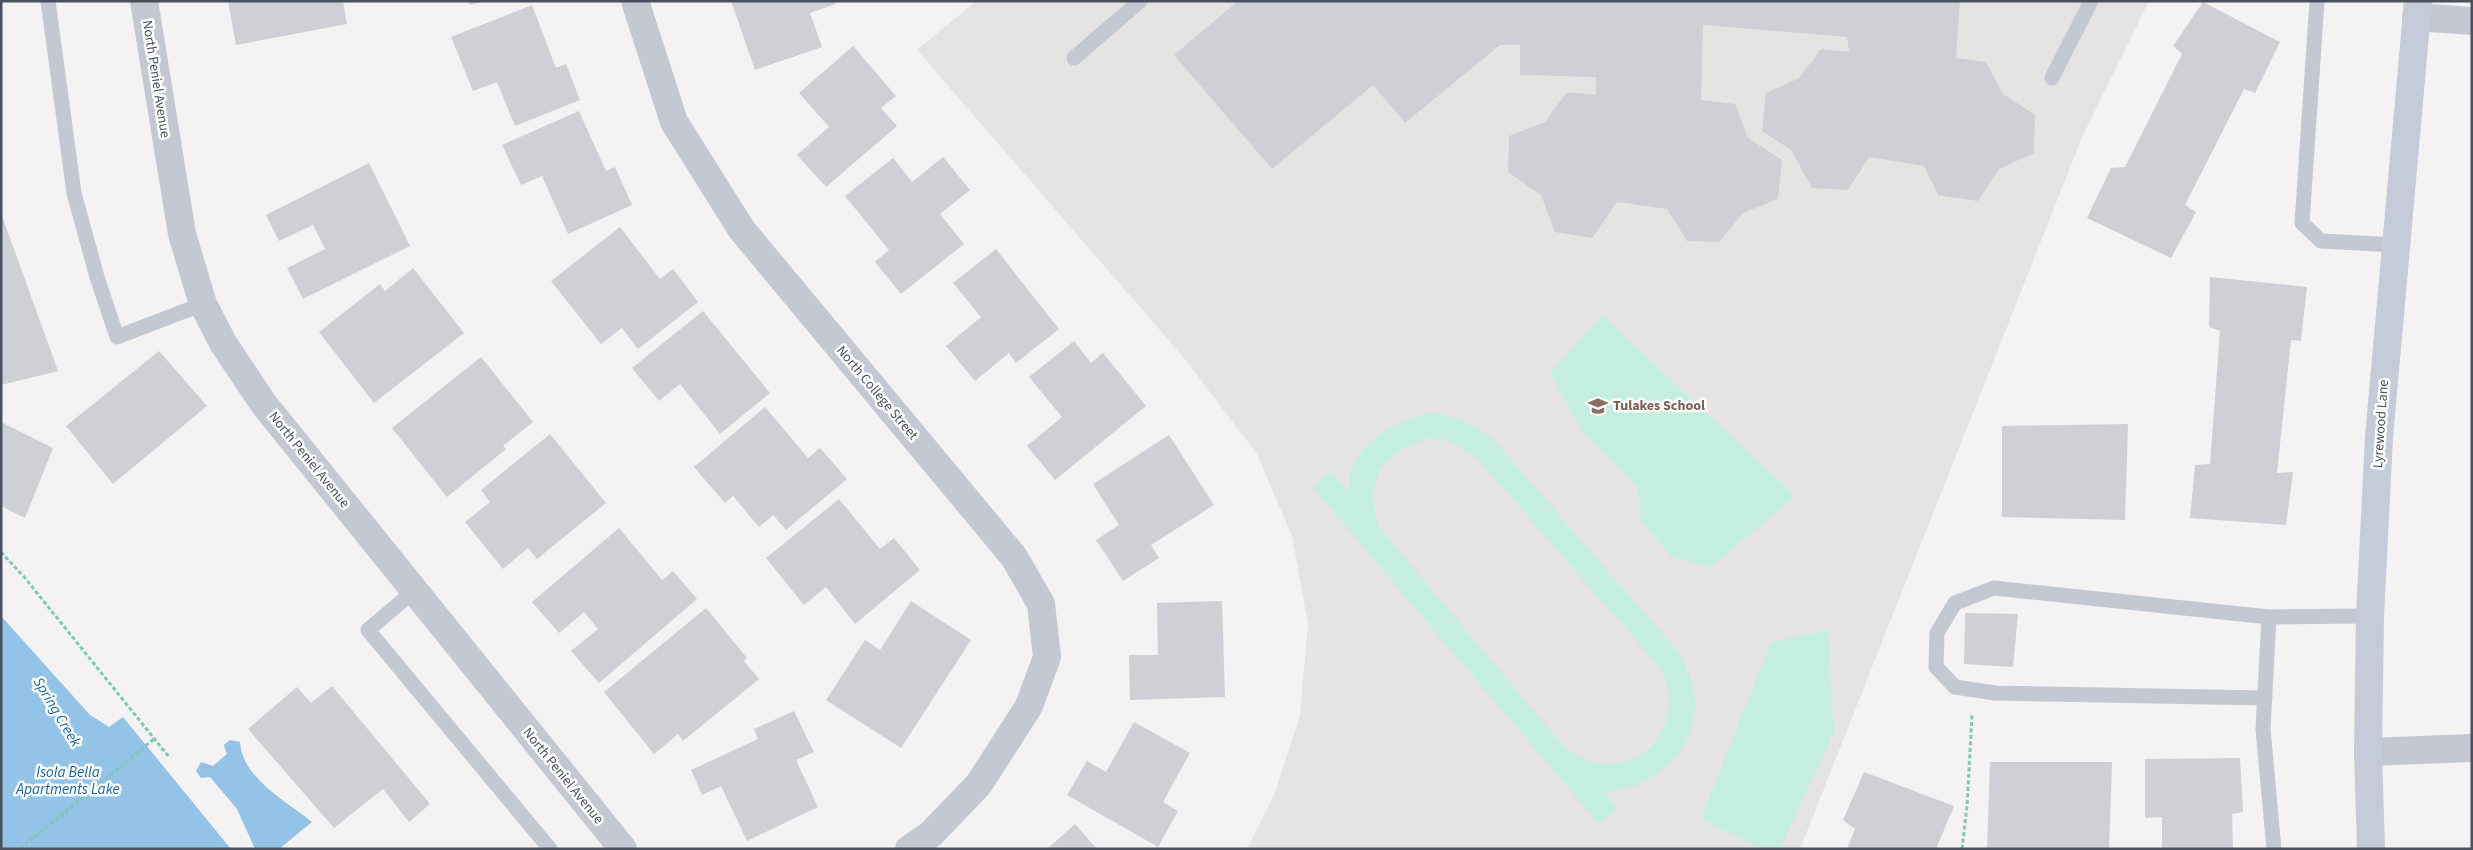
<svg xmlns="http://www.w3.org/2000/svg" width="2473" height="850" viewBox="0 0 2473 850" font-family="'Source Sans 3',sans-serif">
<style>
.education{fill:#e5e4e3}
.green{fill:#c4eede;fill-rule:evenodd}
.water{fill:#94c3e8}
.building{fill:#cfd0d6}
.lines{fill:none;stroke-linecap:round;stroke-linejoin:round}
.path{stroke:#7ecab6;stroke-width:3;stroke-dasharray:4 2.5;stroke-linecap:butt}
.lane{stroke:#c4c8d2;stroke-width:15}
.street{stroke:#c4c8d2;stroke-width:28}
.secondary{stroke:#c6cbd9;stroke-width:28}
.labels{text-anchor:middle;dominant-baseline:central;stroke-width:5;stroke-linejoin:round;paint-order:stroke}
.street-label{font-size:14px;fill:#4b505e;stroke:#fff}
.education-label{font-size:14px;font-weight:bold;fill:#785e54;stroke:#fff;text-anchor:start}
.water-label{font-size:15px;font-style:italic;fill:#1666a6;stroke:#fff}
</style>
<rect width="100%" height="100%" fill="#f4f2f2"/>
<path class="education" d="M 976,1 L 2149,1 L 2083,135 L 1800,849 L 1247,849 L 1274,795 L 1300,716 L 1308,624 L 1292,536 L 1257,454 L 1184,358 L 917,50 Z"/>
<path class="green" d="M 1602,315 L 1795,496 L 1711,567 L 1672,557 L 1641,522 L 1638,488 L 1583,433 L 1550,373 Z
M 1428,413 C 1458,416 1468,421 1493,439 L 1681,655 C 1686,667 1691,679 1694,691 C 1702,732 1674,768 1639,784 C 1629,789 1616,790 1605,792 L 1617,808 L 1599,824 L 1313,488 L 1331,471 L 1348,491 C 1350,483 1350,472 1354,464 C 1369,434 1398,422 1428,413 ZM 1430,438 L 1447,440 L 1476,457 L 1660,668 C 1663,677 1669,688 1669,698 C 1672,741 1631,775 1589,761 C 1581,758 1572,752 1565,748 L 1378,526 C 1366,474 1380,454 1430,438 Z
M 1828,630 L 1834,732 L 1780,849 L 1763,849 L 1701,819 L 1771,642 Z"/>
<path class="water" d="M 1,616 L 90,715 L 109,727 L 123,717 L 231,849 L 1,849 Z
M 230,740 L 240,742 C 242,778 287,802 312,822 L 279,849 L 255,849 L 237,809 L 210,777 L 201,778 L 196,771 L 201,762 L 213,766 L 227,754 L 224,745 Z"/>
<path class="building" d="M 228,1 L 343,1 L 347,24 L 236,45 Z
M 469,1 L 483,1 L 483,2 L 469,5 Z
M 731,1 L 835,1 L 836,4 L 810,13 L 822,47 L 755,70 Z
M 1238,1 L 1960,1 L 1956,58 L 1986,62 L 2003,94 L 2035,115 L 2034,153 L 1999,169 L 1978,201 L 1938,195 L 1924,166 L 1869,157 L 1848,190 L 1812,188 L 1791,150 L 1762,131 L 1766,93 L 1799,78 L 1821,49 L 1849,52 L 1847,37 L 1703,25 L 1701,100 L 1735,104 L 1748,138 L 1782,160 L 1778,199 L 1743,213 L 1719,242 L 1687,241 L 1667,209 L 1617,202 L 1592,238 L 1555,232 L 1541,195 L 1508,172 L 1509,136 L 1545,122 L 1567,92 L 1596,95 L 1596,77 L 1520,75 L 1520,45 L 1500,45 L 1405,123 L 1373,85 L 1272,169 L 1174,55 Z
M 2203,2 L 2280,42 L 2255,93 L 2244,89 L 2185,205 L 2196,212 L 2171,258 L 2087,218 L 2111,168 L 2125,167 L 2182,54 L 2173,46 Z
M 532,5 L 556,68 L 566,64 L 580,100 L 515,126 L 497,82 L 473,91 L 451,37 Z
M 853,46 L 896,96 L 881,108 L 897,126 L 826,187 L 797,155 L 829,127 L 799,93 Z
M 579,111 L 606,171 L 615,167 L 632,205 L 568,234 L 542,176 L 521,185 L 502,145 Z
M 943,157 L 970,190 L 940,214 L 964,244 L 901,294 L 875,262 L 889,250 L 845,196 L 893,158 L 912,182 Z
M 369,163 L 410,246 L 303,299 L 287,268 L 325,249 L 313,225 L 279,241 L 266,215 Z
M 1,213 L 58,371 L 1,385 Z
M 620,227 L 660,279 L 673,269 L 698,302 L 638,349 L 622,328 L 601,344 L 551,281 Z
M 996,249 L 1059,329 L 1016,363 L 1009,353 L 975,381 L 946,346 L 981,317 L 953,283 Z
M 413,268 L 464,333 L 374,403 L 319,332 L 380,284 L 385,291 Z
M 2210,277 L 2307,287 L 2301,341 L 2291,340 L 2277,473 L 2293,472 L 2286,525 L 2190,518 L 2195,465 L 2210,464 L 2220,331 L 2209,327 Z
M 703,311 L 770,393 L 720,434 L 680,384 L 659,401 L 632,368 Z
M 1074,341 L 1091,363 L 1103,353 L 1146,406 L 1055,480 L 1027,446 L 1062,417 L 1029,377 Z
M 159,351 L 207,406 L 113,484 L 66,426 Z
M 481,357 L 533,422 L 503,446 L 506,449 L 447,497 L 392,428 Z
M 765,407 L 808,458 L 820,448 L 847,479 L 786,530 L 773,515 L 759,527 L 733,496 L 725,503 L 694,467 Z
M 1,422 L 53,448 L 25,518 L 1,506 Z
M 2128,424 L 2125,520 L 2002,517 L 2002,426 Z
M 550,434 L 606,503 L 537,559 L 528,548 L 503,569 L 465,522 L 490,502 L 481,490 Z
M 1169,435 L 1214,505 L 1151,545 L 1159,558 L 1123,581 L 1096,540 L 1119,525 L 1093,484 Z
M 839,499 L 880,549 L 894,538 L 920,570 L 855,624 L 826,587 L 804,605 L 766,558 Z
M 619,528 L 662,580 L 673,571 L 697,599 L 599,683 L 571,651 L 598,629 L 584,612 L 559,633 L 532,602 Z
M 911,601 L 971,640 L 901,748 L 826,700 L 865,640 L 880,650 Z
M 1222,601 L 1225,697 L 1130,700 L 1129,655 L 1158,655 L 1157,603 Z
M 706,608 L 747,658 L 744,661 L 759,679 L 683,741 L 678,734 L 654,754 L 604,692 Z
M 1965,613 L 2018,614 L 2013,667 L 1964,664 Z
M 332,686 L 430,804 L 409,822 L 383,789 L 334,828 L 248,729 L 297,687 L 311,703 Z
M 794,711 L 814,752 L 796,760 L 818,807 L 747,841 L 721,786 L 702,795 L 691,770 L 758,739 L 754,729 Z
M 1134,722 L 1190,753 L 1163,802 L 1178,811 L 1158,847 L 1067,795 L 1087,761 L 1106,772 Z
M 2240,758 L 2243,812 L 2232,814 L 2233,849 L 2162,849 L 2162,817 L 2145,818 L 2145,759 Z
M 1990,762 L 2112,762 L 2109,849 L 1987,849 Z
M 1864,772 L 1954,806 L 1936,849 L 1847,849 L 1855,829 L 1843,820 Z
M 1075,824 L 1097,849 L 1047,849 Z"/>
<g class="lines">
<path class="path" d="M 1,552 L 25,578 L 169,757
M 20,849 L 154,739
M 1962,849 L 1967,806 L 1972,715"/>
<path class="lane" d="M 48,1 L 74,193 L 97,277 L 117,337 L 203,304
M 2317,1 L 2302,223 L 2321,241 L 2396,245
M 1074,58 L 1140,1
M 2052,78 L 2091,1
M 414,591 L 368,630 L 550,849
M 2265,698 L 1995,693 L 1955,687 L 1936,667 L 1937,633 L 1955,603 L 1994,588 L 2269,617
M 2274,849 L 2263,729 L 2269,617 L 2370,616"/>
<path class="street" d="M 144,1 L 182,234 L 203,304 L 223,343 L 263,403 L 623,849
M 635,1 L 674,122 L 742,230 L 1014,557 L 1041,604 L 1047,657 L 1029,706 L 979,784 L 931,834 L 909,849
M 2416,17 L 2472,21
M 2368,752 L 2472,748"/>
<path class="secondary" d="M 2371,849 L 2368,752 L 2370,616 L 2379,437 L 2418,1"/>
</g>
<defs>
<symbol id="school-bare" viewBox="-9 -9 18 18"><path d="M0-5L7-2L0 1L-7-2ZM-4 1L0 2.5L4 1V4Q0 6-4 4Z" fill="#8d6e63" stroke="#fff" stroke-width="2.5" paint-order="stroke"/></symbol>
</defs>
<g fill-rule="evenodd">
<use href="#school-bare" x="1584" y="392" width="28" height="28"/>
</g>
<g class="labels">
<g class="street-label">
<text transform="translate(156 79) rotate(81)">North Peniel Avenue</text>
<text transform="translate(877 393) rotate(50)">North College Street</text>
<text transform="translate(2381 424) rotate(-86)">Lyrewood Lane</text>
<text transform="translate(309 460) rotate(51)">North Peniel Avenue</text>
<text transform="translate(563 776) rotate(51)">North Peniel Avenue</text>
</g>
<g class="education-label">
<text x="1613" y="406">Tulakes School</text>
</g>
<g class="water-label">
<text transform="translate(57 712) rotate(59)">Spring Creek</text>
<text x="68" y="772">Isola Bella<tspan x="68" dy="17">Apartments Lake</tspan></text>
</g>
</g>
<rect width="2473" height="850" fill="none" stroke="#4b505e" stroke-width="5"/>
</svg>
